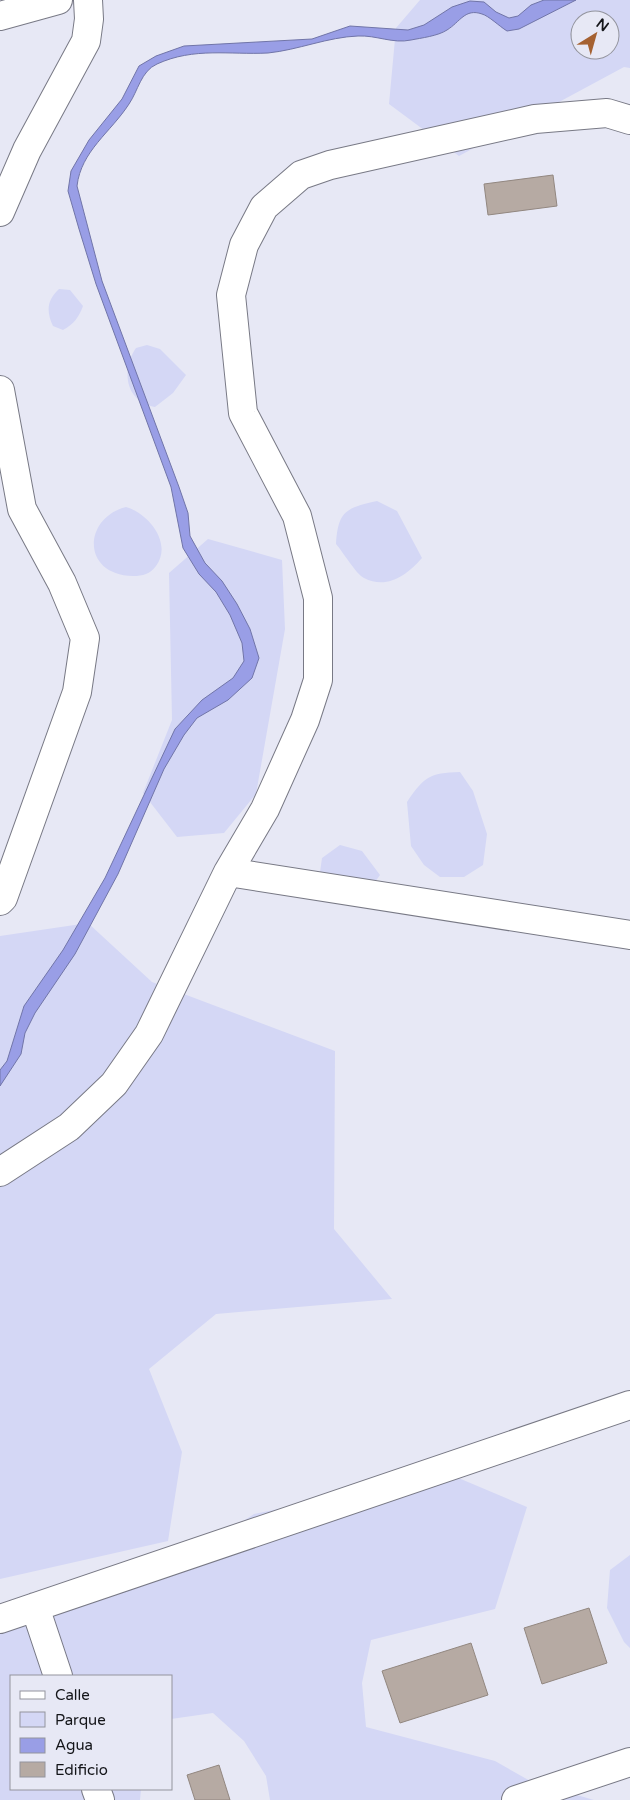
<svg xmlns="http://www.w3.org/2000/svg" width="630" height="1800" viewBox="0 0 630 1800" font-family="'Varela Round',sans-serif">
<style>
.green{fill:#d4d7f5;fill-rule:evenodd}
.water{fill:#999ee6;stroke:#7175a8}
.building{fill:#b6aaa3;stroke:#928780}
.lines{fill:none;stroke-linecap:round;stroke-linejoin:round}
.minor-casing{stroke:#787985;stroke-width:30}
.minor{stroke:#fff;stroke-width:28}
</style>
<rect width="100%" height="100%" fill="#e7e8f5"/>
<path class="green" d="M 420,0 L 630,0 L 630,68 L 624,67 L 459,156 L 389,104 L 396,28 ZM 580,20 L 610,20 L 610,50 L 580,50 Z
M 59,289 L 70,290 L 83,306 C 79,317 74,324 63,330 L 53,326 C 46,311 47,300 59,289 Z
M 147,345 L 160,349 L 186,375 L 173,393 L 155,407 C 125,402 121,370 136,348 Z
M 377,501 L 397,511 L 422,558 C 407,575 387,590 364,578 C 356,574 343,552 336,544 C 338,511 346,508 377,501 Z
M 126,507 C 148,513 173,543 156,566 C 150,574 143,576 133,576 C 81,575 83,518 126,507 Z
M 208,539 L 282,560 L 285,629 L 256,794 L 224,833 L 177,837 L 143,793 L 172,720 L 169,573 Z
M 460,772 L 473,791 L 487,834 L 483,865 L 464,877 L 440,877 L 424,865 L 411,846 L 407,802 C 424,777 429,773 460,772 Z
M 340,845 L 362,851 L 380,875 L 367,893 L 348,905 L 328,898 L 319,879 L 322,858 Z
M 88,923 L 152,982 L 335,1051 L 334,1229 L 392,1299 L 216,1314 L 149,1369 L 182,1452 L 168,1541 L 0,1579 L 0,936 Z
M 449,1474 L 527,1507 L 495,1609 L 371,1640 L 362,1683 L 366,1727 L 495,1761 L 532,1782 L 594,1800 L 270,1800 L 266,1776 L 244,1741 L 213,1713 L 171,1719 L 171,1676 L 11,1676 L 11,1789 L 141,1789 L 140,1800 L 0,1800 L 0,1631 L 181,1562 L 254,1514 Z
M 630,1555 L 630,1648 L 624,1642 L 607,1608 L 610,1570 Z"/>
<path class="water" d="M 544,0 L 576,0 L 519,29 L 507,31 C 499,26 489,16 482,14 C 465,8 460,22 447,30 C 438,36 421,38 411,40 C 393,44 376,35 358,36 C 328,37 298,50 268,53 C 230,55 194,47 157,64 C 141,71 138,91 129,104 C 111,132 81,151 77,186 L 102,281 L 179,487 L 188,513 L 190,536 L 205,563 L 222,581 L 237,604 L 250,629 L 259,658 L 252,678 L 228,700 L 197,718 L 184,735 L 164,769 L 118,874 L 75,954 L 35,1013 L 25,1033 L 21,1054 L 0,1086 L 0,1070 L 7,1061 L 24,1006 L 63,950 L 105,878 L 175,729 L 202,700 L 233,678 L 244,661 L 242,643 L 230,615 L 216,592 L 199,574 L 183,548 L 171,487 L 96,284 L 79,229 L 68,191 L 71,171 L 89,140 L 122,99 L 139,66 L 156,56 L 184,46 L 312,39 L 350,26 L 408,30 L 424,25 L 452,7 L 470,1 L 484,2 L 496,12 L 509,18 L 518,16 L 531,5 Z"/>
<path class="building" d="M 553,175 L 557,206 L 488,215 L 484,184 Z
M 589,1608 L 607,1663 L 542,1684 L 524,1628 Z
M 471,1643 L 488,1695 L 400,1723 L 382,1671 Z
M 219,1765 L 230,1800 L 195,1800 L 187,1775 Z"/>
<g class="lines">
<defs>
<path id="minor" d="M 0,16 L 58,0
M 0,212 L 27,150 L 86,41 L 89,19 L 88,0
M 0,390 L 22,509 L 62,583 L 85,638 L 77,692 L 3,898 L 0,901
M 228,872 L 630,935
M 0,1172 L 69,1127 L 114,1084 L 149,1034 L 228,872 L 265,809 L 305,720 L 318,680 L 318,598 L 297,516 L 243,413 L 231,295 L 244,245 L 264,207 L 301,175 L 330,165 L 535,119 L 607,113 L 630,120
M 35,1607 L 58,1676
M 0,1619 L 630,1405
M 96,1789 L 100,1800
M 516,1800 L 630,1762"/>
</defs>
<use href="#minor" class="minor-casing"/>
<use href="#minor" class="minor"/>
</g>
<rect x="10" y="1675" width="162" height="115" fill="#e7e8f5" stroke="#93949d"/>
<rect x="20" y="1691" width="25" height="8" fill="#ffffff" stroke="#93949d"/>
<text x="55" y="1700" font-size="15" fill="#141519">Calle</text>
<rect x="20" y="1712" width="25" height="15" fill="#d4d7f5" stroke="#93949d"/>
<text x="55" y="1725" font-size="15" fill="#141519">Parque</text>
<rect x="20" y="1738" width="25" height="15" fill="#999ee6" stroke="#93949d"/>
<text x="55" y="1750" font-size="15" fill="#141519">Agua</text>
<rect x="20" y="1762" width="25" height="15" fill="#b6aaa3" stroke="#93949d"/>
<text x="55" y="1775" font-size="15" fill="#141519">Edificio</text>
<g transform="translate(595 35) rotate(37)"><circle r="24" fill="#e7e8f5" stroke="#93949d"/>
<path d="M0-4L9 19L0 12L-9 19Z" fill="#a56131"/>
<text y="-8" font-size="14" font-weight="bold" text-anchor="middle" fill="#141519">N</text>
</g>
</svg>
